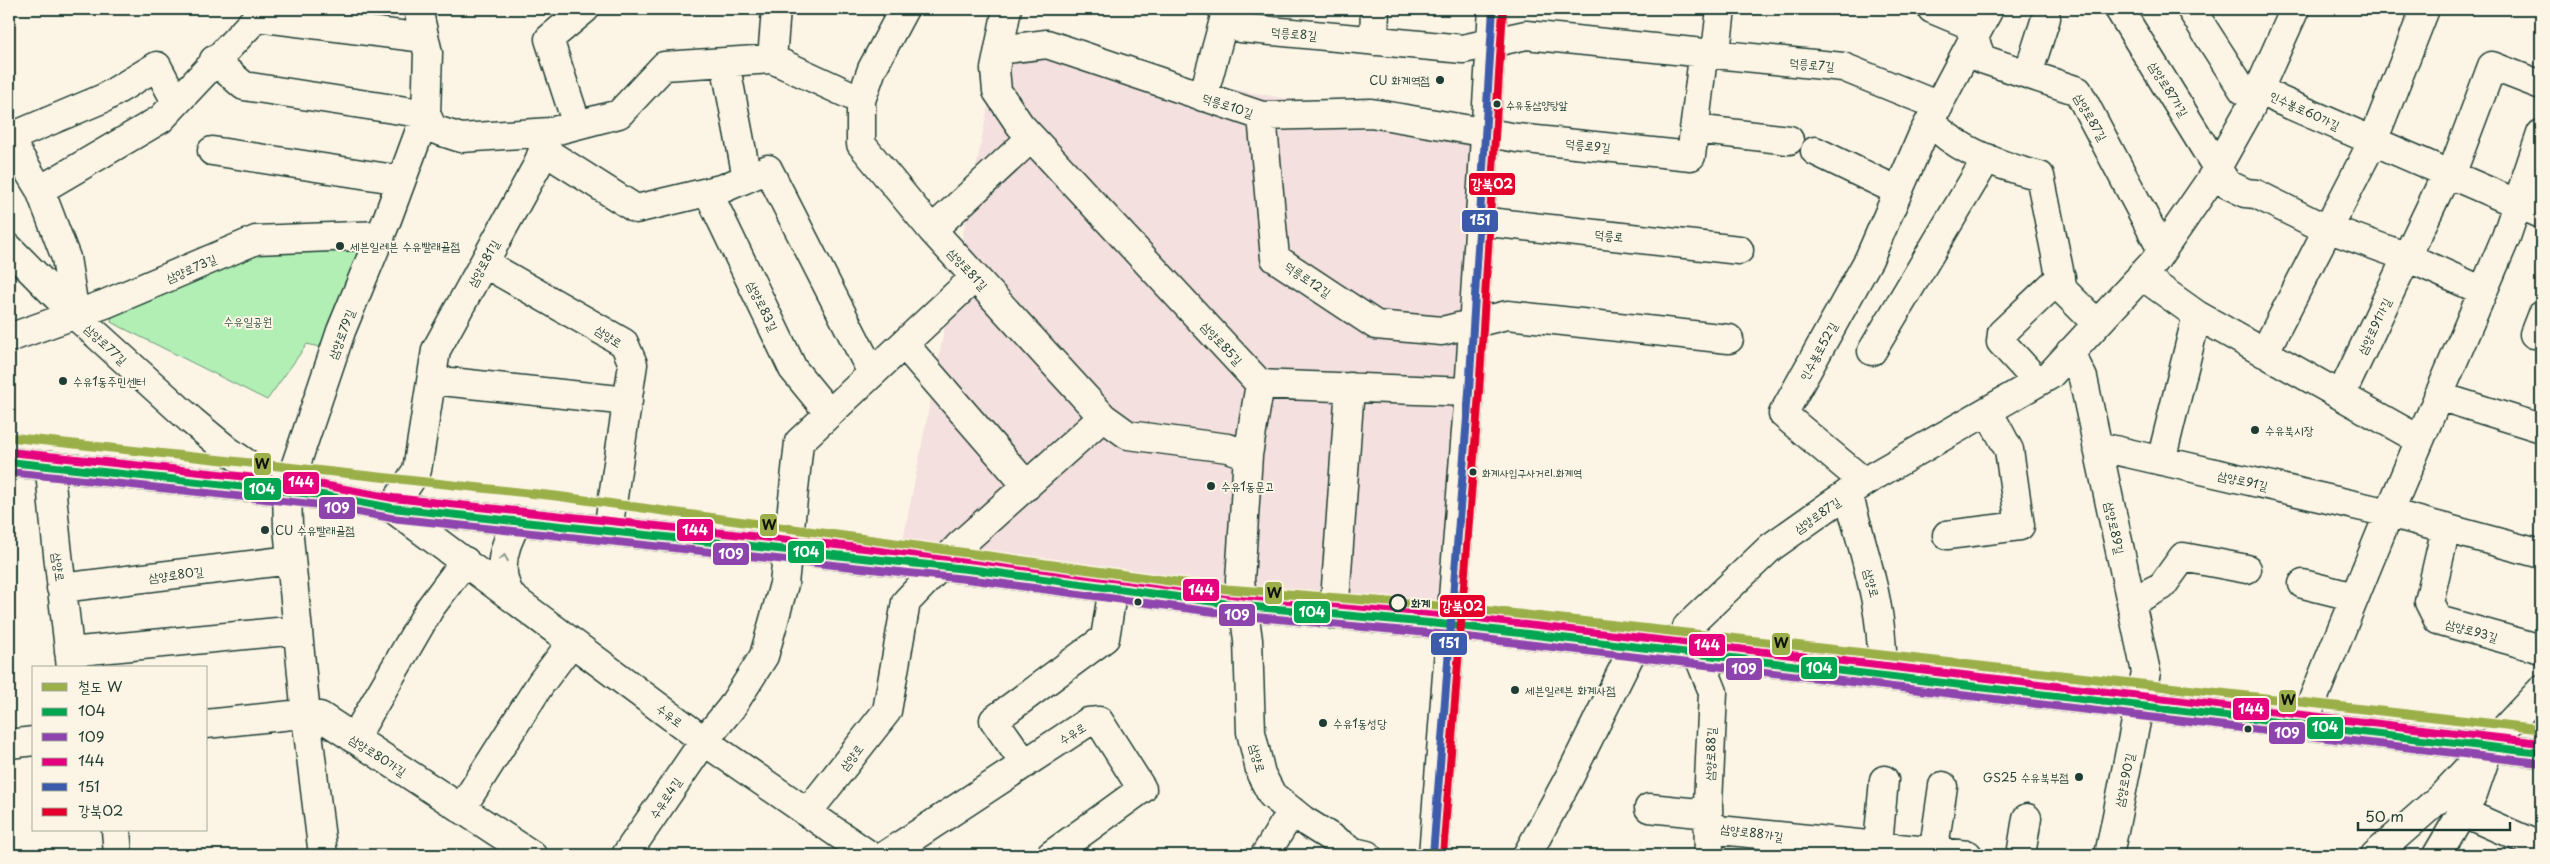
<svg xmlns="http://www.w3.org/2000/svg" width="2550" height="864" viewBox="0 0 2550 864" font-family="'Playpen Sans','Poor Story',sans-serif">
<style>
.built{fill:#f4e0de}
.green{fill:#b2efb5;stroke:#689674}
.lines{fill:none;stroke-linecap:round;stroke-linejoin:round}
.minor-casing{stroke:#1f3d34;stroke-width:31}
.major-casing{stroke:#1f3d34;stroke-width:31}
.minor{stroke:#fcf5e5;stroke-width:28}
.major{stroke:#fcf5e5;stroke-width:28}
.bus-1-casing{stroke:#fcf5e5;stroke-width:11}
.bus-2-casing{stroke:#fcf5e5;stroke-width:11}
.bus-3-casing{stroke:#fcf5e5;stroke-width:11}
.bus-4-casing{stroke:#fcf5e5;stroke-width:11}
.bus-5-casing{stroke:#fcf5e5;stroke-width:11}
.bus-1{stroke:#00a651;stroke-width:8}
.bus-2{stroke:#8e44ad;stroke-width:8}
.bus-3{stroke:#e5007d;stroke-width:8}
.bus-4{stroke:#3d5bab;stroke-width:8}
.bus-5{stroke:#e4002b;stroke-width:8}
.rail-1-casing{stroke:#fcf5e5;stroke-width:12}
.rail-1{stroke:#9baf4a;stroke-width:9}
.oneway{stroke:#8e998c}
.poi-dot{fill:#1f3d34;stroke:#fcf5e5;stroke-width:2}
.stop-dot{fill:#fcf5e5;stroke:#1f3d34;stroke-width:2.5}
.labels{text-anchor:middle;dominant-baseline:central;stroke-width:4;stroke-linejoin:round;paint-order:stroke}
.bus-label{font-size:11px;fill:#1f3d34;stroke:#fcf5e5;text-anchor:start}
.street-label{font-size:12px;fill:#1f3d34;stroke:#fcf5e5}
.poi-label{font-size:12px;fill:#1f3d34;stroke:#fcf5e5;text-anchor:start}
.park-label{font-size:12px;fill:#355847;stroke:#fcf5e5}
.stop-label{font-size:12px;font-weight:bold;fill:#1f3d34;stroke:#fcf5e5;text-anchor:start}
.line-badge{stroke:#fcf5e5;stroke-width:2}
.badge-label{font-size:14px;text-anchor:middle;font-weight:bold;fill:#fff}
.pale-badge-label{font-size:14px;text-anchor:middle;font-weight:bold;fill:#111}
</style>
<rect width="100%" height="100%" fill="#fcf5e5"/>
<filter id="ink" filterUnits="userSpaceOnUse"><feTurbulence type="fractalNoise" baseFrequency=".02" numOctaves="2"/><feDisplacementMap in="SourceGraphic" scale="10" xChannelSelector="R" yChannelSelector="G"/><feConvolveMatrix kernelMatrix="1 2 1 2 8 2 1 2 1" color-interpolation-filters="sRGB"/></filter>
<g filter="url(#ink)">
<path class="built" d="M 999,50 L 1479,131 L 1439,611 L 899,561 Z"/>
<path class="green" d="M 369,248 L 332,350 L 307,344 L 267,400 L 111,322 L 113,308 L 253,253 Z"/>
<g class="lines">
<defs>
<path id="minor" d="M 904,9 L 872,69 L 861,100 L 861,144 L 932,230 L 1103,417 L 1128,435 L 1228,448 L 1248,455
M 1007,9 L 995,69 L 997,91 L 1020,125 L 1260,384
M 1222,9 L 1240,28 L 1463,49 L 1526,35 L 1843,67 L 1939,106
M 1932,9 L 1968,24 L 1982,59 L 2078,91 L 2162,250
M 2119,9 L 2227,184 L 2246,193 L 2256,194 L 2316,224 L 2407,257 L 2483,291
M 2191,9 L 2243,90 L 2260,89 L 2279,100 L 2541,214
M 1374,41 L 1375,9
M 1006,49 L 1047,44 L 1262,116 L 1371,113 L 1517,138 L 1691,156 L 1702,65 L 1717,43 L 1721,9
M 772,59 L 776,9
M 214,60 L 244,86 L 426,114 L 433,129 L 461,138 L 550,132
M 725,62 L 747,178
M 2028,74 L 2046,18
M 1203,97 L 1227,9
M 861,100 L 772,59 L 664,66 L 619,114 L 550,132 L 537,166 L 436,350 L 417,470 L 392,508 L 711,746 L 869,855
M 1262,116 L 1275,258 L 1376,325 L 1442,331 L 1507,315 L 1729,339
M 1930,121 C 1956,150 2003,167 2040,176 L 2063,290 L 2097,324
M 577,125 L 549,39 L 585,9
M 1694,129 L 1789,140
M 9,138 L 104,98 L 157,66 L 176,102
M 9,139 L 40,190 L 66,258 L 75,315
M 543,150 L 636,209 L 724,188 L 768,169 L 872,373
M 212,151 L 401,180
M 1815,151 L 1898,191
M 40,190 L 161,119 L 257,17 L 424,38
M 708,192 L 793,369 L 829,413
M 1479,221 L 1739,250
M 932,230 L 1031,138
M 9,248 L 75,315 L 192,421 L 227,450 L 287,491
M 484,263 L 624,343 L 633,364 L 608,530
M 2141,275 L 2197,315 L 2420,440
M 2534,334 L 2541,316
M 9,338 L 105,304 L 256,240 L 381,235
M 904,344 L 1027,486
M 1872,351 L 1987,158
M 2070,352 L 2083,378 L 2146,672 L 2109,855
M 2264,353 L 2373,141 L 2425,9
M 432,380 L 628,401
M 2038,382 L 2001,342 L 2002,333 L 2061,277
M 1260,384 L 1248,455 L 1240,580 L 1248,640 L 1251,732 L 1261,774 L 1272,795 L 1303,820 L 1354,852 L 1367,855
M 1260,384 L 1469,392
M 2341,395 L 2442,183 L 2451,175 L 2492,66 L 2541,85
M 2438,396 L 2541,428
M 2097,446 L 2389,513 L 2541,554
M 2161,461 L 2197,315
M 50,466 C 54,534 64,600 71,668
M 1864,482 L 1783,414 L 1869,259 L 1923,134 L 1989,9
M 1848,493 C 1864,553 1885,613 1882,675
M 2446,528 L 2429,602 L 2438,620 L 2541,649
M 1947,535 L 2020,526 L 2009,450 L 1988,411
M 2303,584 L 2355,597
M 61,588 L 291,560
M 2131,602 L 2162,586 L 2183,557 L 2247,569
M 1334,615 L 1350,387
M 69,652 L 298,630
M 206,724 L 292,715 L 320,716 L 532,855
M 2303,724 L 2389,513 L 2506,237 L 2541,134
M 354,739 L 430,608 L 465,561
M 9,744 L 34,741
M 1025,764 L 994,720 L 1105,638 L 1113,588
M 1649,808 L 1699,813 L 1719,830 L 1968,855
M 461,809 L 541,683 L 572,642
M 2462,812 L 2541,847
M 807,813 L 887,711 L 906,602 L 960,545 L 1103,417
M 116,830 L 118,855
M 323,855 L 306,716 L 288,527 L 287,491 L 341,331 L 386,222 L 426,114 L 428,53 L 418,9
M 626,855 L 704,741 L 731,708 L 764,656 L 784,584 L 799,442 L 975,277
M 886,855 L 1088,722 L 1099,721 L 1142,789 L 1051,855
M 1265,855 L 1292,811
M 1527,855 L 1570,776 L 1634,647
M 1709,855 L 1708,804 L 1713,692 L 1687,627 L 1771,547 L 1829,506 L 1874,476 L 2050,375 L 2154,262 L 2209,182 L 2251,107 L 2295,9
M 1877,855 L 1884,780
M 1933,855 L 1943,786
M 2021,855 L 2027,818
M 2375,855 L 2443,795 L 2541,690
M 2437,855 L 2473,794 L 2486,756"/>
<path id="major" d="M 9,462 L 322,495 L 392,508 L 976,570 L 1245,606 L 1451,625 L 2541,753
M 511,596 C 495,571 504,544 518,521
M 1433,855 L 1469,392 L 1493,9"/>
</defs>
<use href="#minor" class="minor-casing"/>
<use href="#major" class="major-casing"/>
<use href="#minor" class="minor"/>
<use href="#major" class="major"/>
<defs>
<path id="bus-1" d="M 9,462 L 322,495 L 392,508 L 976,570 L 1245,606 L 1451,625 L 2541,753"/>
<path id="bus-2" d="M 9,472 L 321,505 L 391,518 L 975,580 L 1244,616 L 1450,635 L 2540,763"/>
<path id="bus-3" d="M 10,452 L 323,485 L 393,498 L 977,560 L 1246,596 L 1452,615 L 2541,743"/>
<path id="bus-4" d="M 1433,855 L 1469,392 L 1493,9"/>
<path id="bus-5" d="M 1443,855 L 1479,393 L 1503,10"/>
</defs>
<use href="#bus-1" class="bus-1-casing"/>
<use href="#bus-2" class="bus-2-casing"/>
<use href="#bus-3" class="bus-3-casing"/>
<use href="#bus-4" class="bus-4-casing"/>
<use href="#bus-5" class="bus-5-casing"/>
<use href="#bus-1" class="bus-1"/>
<use href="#bus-2" class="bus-2"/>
<use href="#bus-3" class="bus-3"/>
<use href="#bus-4" class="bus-4"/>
<use href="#bus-5" class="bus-5"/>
<defs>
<path id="rail-1" d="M 9,437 L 556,496 L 1227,589 L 1464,608 L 2541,729"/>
</defs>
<use href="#rail-1" class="rail-1-casing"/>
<use href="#rail-1" class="rail-1"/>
</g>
<defs><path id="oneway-chevron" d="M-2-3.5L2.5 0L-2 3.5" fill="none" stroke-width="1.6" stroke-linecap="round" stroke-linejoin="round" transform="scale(1.25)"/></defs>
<use class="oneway" href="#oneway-chevron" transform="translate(504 558) rotate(-81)"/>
</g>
<g class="poi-dot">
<circle cx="1440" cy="80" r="5"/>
<circle cx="1497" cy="104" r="4.5"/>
<circle cx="340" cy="246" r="5"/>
<circle cx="63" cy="381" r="5"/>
<circle cx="2255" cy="430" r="5"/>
<circle cx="1473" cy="472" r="4.5"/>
<circle cx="1211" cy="486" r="5"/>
<circle cx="265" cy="530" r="5"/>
<circle cx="1138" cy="602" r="4.5"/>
<circle cx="1515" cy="690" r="5"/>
<circle cx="1323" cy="723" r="5"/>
<circle cx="2248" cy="729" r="4.5"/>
<circle cx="2079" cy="777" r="5"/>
</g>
<circle class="stop-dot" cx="1398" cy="603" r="8"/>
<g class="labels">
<g class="bus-label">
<text x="1506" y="104">수유동삼양탕앞</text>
<text x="1482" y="472">화계사입구사거리.화계역</text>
</g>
<g class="street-label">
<text transform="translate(1294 33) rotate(5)">덕릉로8길</text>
<text transform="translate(1812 64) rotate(5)">덕릉로7길</text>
<text transform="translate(2169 89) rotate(58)">삼양로87가길</text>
<text transform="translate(1228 105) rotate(18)">덕릉로10길</text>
<text transform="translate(2305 110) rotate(25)">인수봉로60가길</text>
<text transform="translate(2091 117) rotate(60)">삼양로87길</text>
<text transform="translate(1588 145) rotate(6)">덕릉로9길</text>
<text transform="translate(1609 235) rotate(6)">덕릉로</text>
<text transform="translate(483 263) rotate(-61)">삼양로81길</text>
<text transform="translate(191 268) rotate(-23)">삼양로73길</text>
<text transform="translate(968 269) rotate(47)">삼양로81길</text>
<text transform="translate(1308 279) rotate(34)">덕릉로12길</text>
<text transform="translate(763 306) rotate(64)">삼양로83길</text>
<text transform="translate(2374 326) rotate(-64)">삼양로91가길</text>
<text transform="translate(341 334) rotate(-69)">삼양로79길</text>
<text transform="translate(609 336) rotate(34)">삼양로</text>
<text transform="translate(1222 343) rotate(47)">삼양로85길</text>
<text transform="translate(106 344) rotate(43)">삼양로77길</text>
<text transform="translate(1818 351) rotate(-61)">인수봉로52길</text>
<text transform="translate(2243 480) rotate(13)">삼양로91길</text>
<text transform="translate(1817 515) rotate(-35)">삼양로87길</text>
<text transform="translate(2115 528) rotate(78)">삼양로89길</text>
<text transform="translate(59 567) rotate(82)">삼양로</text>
<text transform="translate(176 574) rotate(-7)">삼양로80길</text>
<text transform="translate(1872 583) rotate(75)">삼양로</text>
<text transform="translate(2472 630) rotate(16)">삼양로93길</text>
<text transform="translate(670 715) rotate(37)">수유로</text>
<text transform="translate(1072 733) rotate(-32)">수유로</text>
<text transform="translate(1710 754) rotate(-88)">삼양로88길</text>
<text transform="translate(378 755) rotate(33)">삼양로80가길</text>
<text transform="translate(851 757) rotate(-52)">삼양로</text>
<text transform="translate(1258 758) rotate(75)">삼양로</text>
<text transform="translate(2124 780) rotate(-78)">삼양로90길</text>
<text transform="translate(665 798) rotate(-56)">수유로4길</text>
<text transform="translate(1752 832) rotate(8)">삼양로88가길</text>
</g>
<g class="poi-label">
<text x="1430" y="80" text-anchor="end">CU 화계역점</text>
<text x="350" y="246">세븐일레븐 수유빨래골점</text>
<text x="73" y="381">수유1동주민센터</text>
<text x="2265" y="430">수유북시장</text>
<text x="1221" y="486">수유1동문고</text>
<text x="275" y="530">CU 수유빨래골점</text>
<text x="1525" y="690">세븐일레븐 화계사점</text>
<text x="1333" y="723">수유1동성당</text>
<text x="2069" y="777" text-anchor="end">GS25 수유북부점</text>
</g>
<g class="park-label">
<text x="248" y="321">수유일공원</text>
</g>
<g class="stop-label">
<text x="1411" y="603">화계</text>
</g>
</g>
<g class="line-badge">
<rect x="1468" y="172" width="48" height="24" rx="5" fill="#e4002b"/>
<rect x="1461" y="209" width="38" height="24" rx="5" fill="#3d5bab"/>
<rect x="253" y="452" width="19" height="24" rx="5" fill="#9baf4a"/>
<rect x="282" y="471" width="38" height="24" rx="5" fill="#e5007d"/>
<rect x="243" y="477" width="39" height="24" rx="5" fill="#00a651"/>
<rect x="318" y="496" width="38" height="24" rx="5" fill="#8e44ad"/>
<rect x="759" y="513" width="19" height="24" rx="5" fill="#9baf4a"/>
<rect x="676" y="518" width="38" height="24" rx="5" fill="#e5007d"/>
<rect x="787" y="540" width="38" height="24" rx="5" fill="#00a651"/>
<rect x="712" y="542" width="38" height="24" rx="5" fill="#8e44ad"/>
<rect x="1182" y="578" width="38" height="24" rx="5" fill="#e5007d"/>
<rect x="1264" y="581" width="19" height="24" rx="5" fill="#9baf4a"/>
<rect x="1439" y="594" width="47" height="24" rx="5" fill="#e4002b"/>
<rect x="1293" y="600" width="38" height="24" rx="5" fill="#00a651"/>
<rect x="1218" y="603" width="38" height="24" rx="5" fill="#8e44ad"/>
<rect x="1430" y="632" width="38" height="24" rx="5" fill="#3d5bab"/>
<rect x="1771" y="632" width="20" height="24" rx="5" fill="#9baf4a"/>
<rect x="1688" y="633" width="38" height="24" rx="5" fill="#e5007d"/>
<rect x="1800" y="656" width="38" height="24" rx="5" fill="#00a651"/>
<rect x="1725" y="657" width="38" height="24" rx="5" fill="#8e44ad"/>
<rect x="2278" y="689" width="19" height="24" rx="5" fill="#9baf4a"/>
<rect x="2232" y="697" width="38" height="24" rx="5" fill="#e5007d"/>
<rect x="2306" y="716" width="38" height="24" rx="5" fill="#00a651"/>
<rect x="2268" y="721" width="38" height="24" rx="5" fill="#8e44ad"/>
</g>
<g class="badge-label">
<text x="1492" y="189">강북02</text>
<text x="1480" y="225">151</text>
<text x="301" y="487">144</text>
<text x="262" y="494">104</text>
<text x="337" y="513">109</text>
<text x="695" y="535">144</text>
<text x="806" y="557">104</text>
<text x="731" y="559">109</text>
<text x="1201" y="595">144</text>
<text x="1462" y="611">강북02</text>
<text x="1312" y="617">104</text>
<text x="1237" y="620">109</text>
<text x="1449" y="648">151</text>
<text x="1707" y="650">144</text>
<text x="1819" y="673">104</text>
<text x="1744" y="674">109</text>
<text x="2251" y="714">144</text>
<text x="2325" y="732">104</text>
<text x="2287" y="738">109</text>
</g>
<g class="pale-badge-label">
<text x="262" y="469">W</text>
<text x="769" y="530">W</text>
<text x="1274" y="598">W</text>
<text x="1781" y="648">W</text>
<text x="2288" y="705">W</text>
</g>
<rect width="2550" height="864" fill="none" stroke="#fcf5e5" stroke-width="30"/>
<rect x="15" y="15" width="2520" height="834" fill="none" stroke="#1f3d34" stroke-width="2" filter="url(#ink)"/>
<rect x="32" y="666" width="175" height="165" fill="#fcf5e5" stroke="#a4ab9e"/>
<rect x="42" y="683" width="25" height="8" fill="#9baf4a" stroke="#a4ab9e"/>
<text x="78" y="692" font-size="15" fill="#1f3d34">철도 W</text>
<rect x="42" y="708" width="25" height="8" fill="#00a651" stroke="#a4ab9e"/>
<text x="78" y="716" font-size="15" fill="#1f3d34">104</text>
<rect x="42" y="733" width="25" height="8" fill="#8e44ad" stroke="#a4ab9e"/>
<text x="78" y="742" font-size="15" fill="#1f3d34">109</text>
<rect x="42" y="758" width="25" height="8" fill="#e5007d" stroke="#a4ab9e"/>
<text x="78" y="766" font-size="15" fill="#1f3d34">144</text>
<rect x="42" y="783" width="25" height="8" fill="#3d5bab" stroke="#a4ab9e"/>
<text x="78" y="792" font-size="15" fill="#1f3d34">151</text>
<rect x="42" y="808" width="25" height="8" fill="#e4002b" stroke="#a4ab9e"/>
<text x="78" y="816" font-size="15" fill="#1f3d34">강북02</text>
<path d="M2358 822v8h152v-8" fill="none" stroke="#1f3d34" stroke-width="2.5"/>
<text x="2365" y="822" font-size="15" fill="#1f3d34" stroke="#fcf5e5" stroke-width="4" paint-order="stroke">50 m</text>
</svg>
